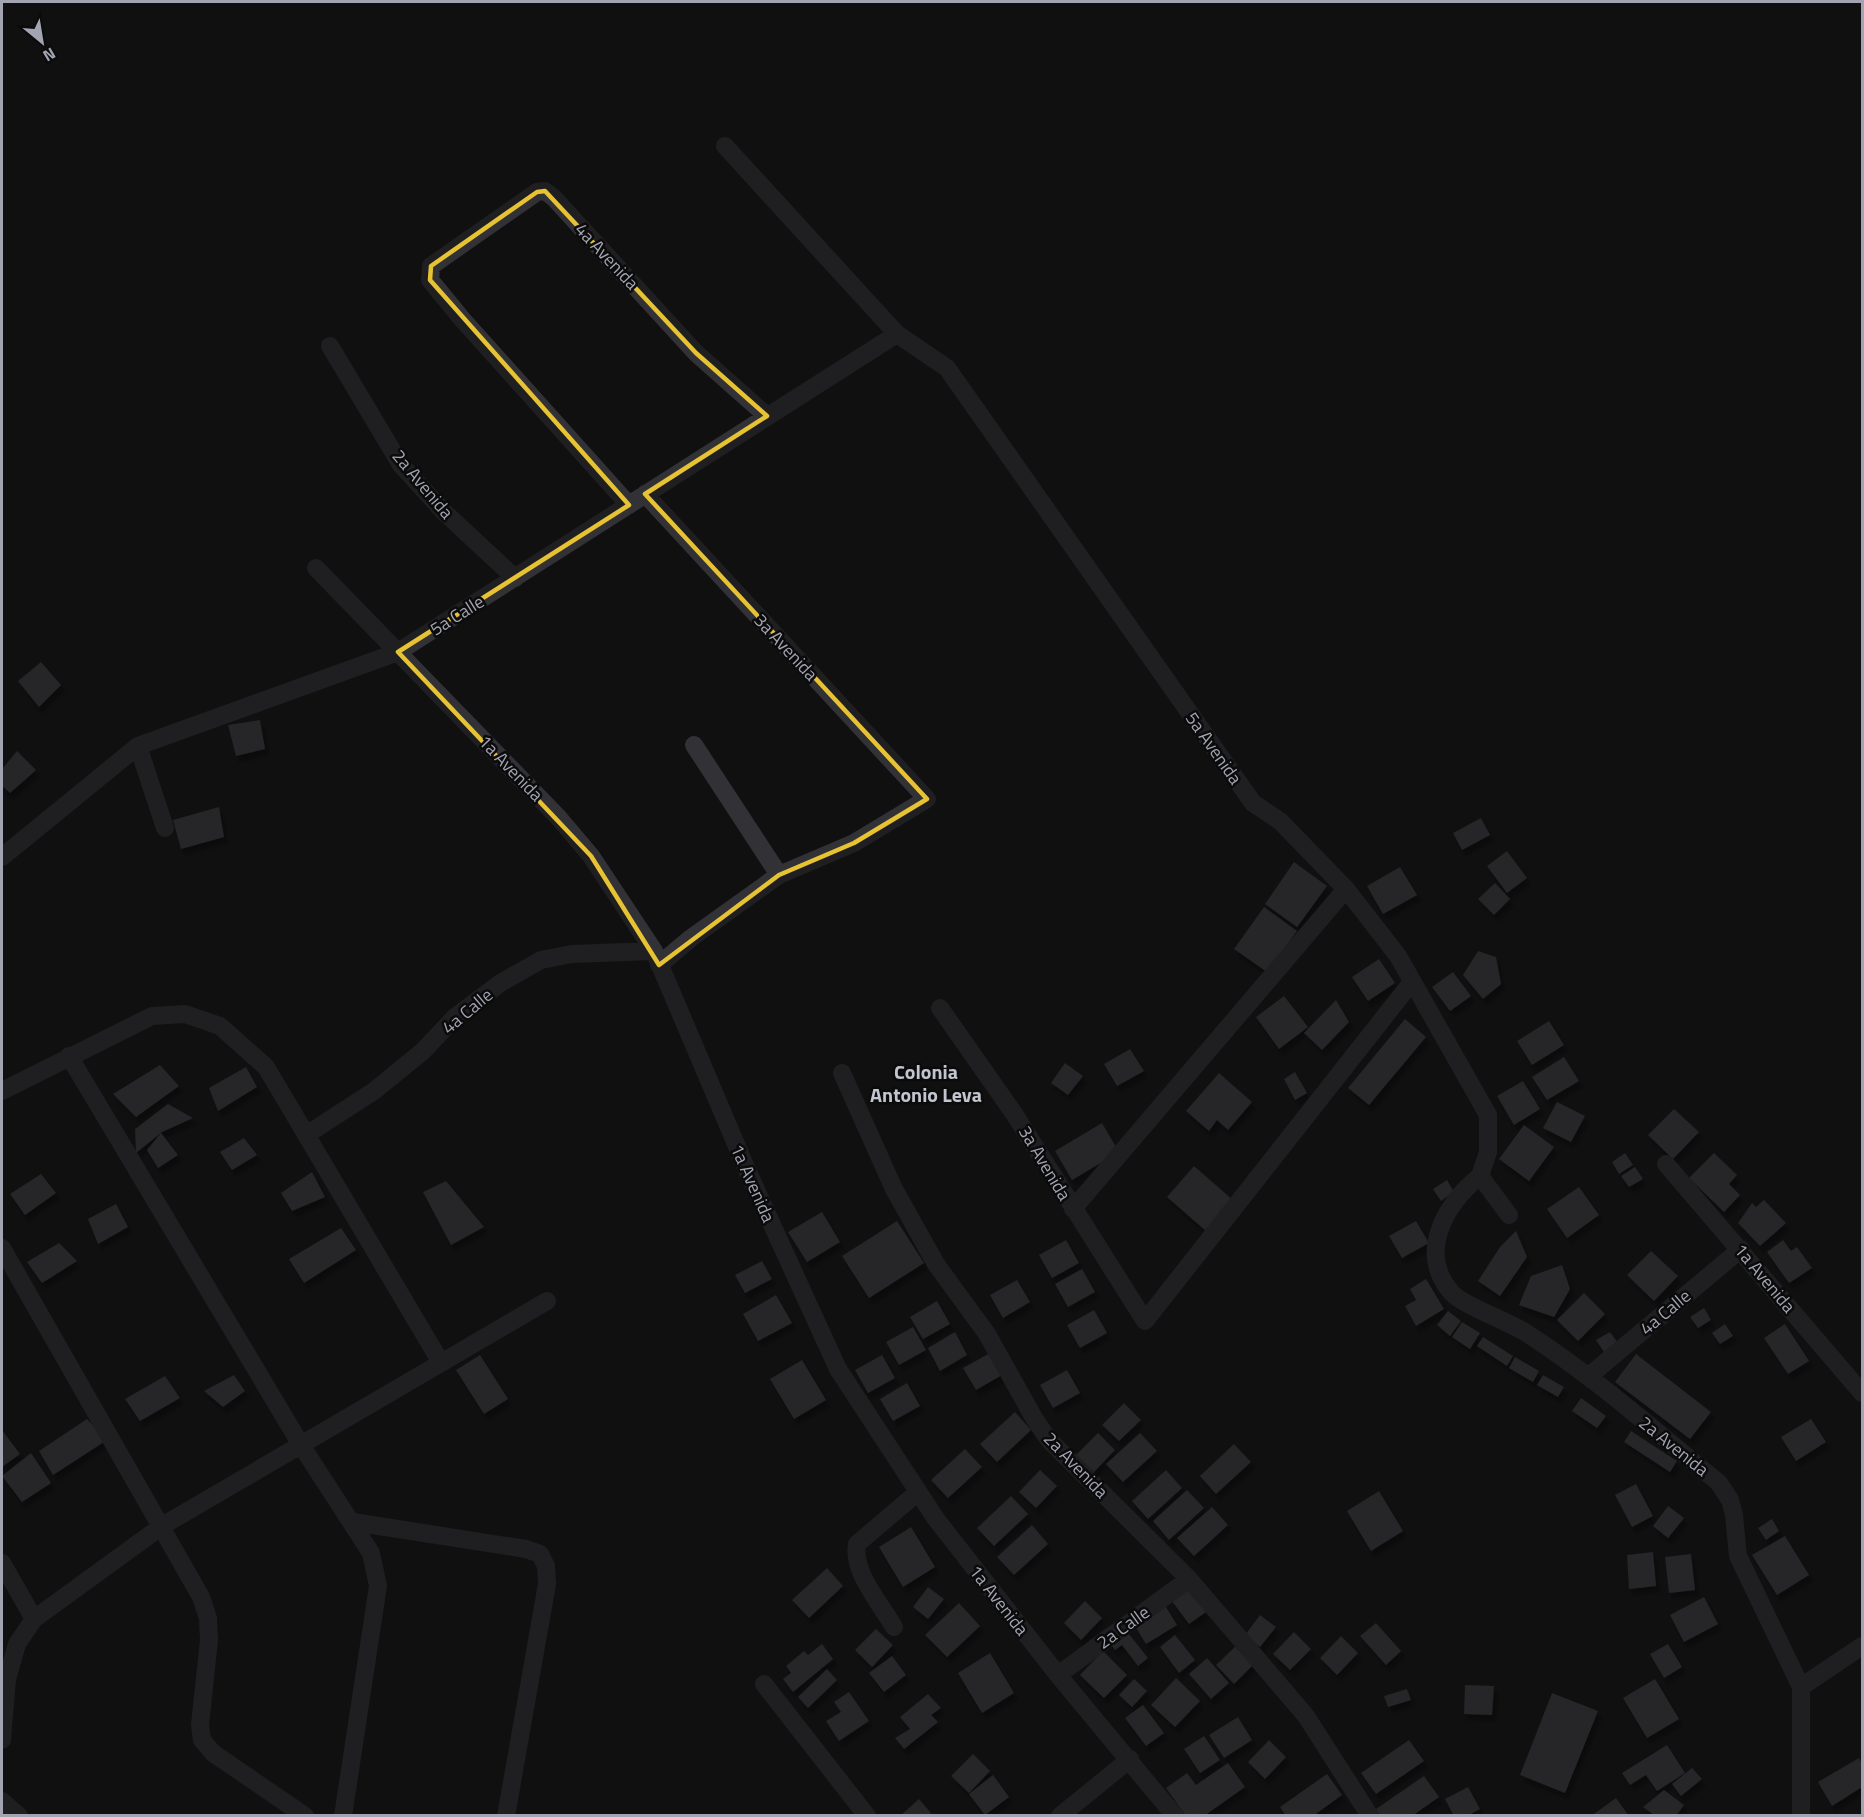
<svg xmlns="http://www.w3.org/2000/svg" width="1864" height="1817" viewBox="0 0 1864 1817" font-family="'Titillium Web',sans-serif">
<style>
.building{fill:#3f3f44;filter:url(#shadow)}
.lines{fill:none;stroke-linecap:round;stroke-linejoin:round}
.minor{stroke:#313136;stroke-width:18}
.marked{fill:none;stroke:#e7c232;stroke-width:4.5;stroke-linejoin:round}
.labels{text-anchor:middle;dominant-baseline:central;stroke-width:5;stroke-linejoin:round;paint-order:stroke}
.street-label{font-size:18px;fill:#a2a4b1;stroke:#0b0b0c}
.neighbourhood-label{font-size:20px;font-weight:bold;fill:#c2c4ce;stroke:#0b0b0c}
</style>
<defs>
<filter id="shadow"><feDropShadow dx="3.5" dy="6" stdDeviation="1.5" flood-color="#0009"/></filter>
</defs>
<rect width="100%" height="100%" fill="#101011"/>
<path class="building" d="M 41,662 L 61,685 L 39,707 L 18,681 Z
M 260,720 L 265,749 L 236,756 L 228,725 Z
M 17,751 L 36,770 L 10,793 L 2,786 L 2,769 Z
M 219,807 L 224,837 L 181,849 L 173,820 Z
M 1481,818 L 1490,835 L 1462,850 L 1453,833 Z
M 1507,851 L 1527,878 L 1507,893 L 1487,866 Z
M 1294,862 L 1327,886 L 1297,927 L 1265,904 Z
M 1400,867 L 1417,895 L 1383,914 L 1367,886 Z
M 1495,883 L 1510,899 L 1494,915 L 1478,899 Z
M 1264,907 L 1297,931 L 1267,972 L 1234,949 Z
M 1478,951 L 1496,957 L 1501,984 L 1483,999 L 1463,975 Z
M 1379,959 L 1395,983 L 1368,1001 L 1352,977 Z
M 1453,972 L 1471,996 L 1450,1011 L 1432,987 Z
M 1284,996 L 1308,1027 L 1279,1049 L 1256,1017 Z
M 1336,1000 L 1349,1022 L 1322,1050 L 1304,1033 Z
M 1405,1019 L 1426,1037 L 1369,1105 L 1348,1088 Z
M 1549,1021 L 1564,1045 L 1532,1065 L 1517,1041 Z
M 1130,1049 L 1144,1071 L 1117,1086 L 1104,1064 Z
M 1564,1057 L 1579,1081 L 1547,1100 L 1532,1077 Z
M 1065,1063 L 1083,1076 L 1068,1095 L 1051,1083 Z
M 160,1065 L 179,1086 L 136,1117 L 113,1094 Z
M 246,1067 L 257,1087 L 218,1111 L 209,1088 Z
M 1295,1072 L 1307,1093 L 1295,1100 L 1284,1079 Z
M 1219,1073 L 1252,1102 L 1228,1130 L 1217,1120 L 1209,1131 L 1186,1111 Z
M 1523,1081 L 1540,1109 L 1514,1125 L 1497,1096 Z
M 1557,1102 L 1585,1116 L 1571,1142 L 1543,1128 Z
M 168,1104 L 193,1118 L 162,1132 L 136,1153 L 135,1129 Z
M 1674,1109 L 1699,1132 L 1673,1159 L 1648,1135 Z
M 1102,1123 L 1119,1152 L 1072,1180 L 1055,1151 Z
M 1524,1125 L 1554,1147 L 1529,1181 L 1499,1159 Z
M 161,1133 L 178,1155 L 158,1168 L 147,1150 Z
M 244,1138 L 257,1155 L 232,1170 L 220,1152 Z
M 1625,1153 L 1633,1165 L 1619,1174 L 1612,1162 Z
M 1714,1153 L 1737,1175 L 1729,1184 L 1740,1195 L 1724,1212 L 1689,1178 Z
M 1194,1166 L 1233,1200 L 1206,1231 L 1167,1197 Z
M 1635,1167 L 1643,1179 L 1629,1187 L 1621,1176 Z
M 312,1172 L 325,1197 L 292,1211 L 281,1193 Z
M 41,1174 L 56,1193 L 25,1215 L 10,1194 Z
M 1447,1180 L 1454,1192 L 1441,1201 L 1433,1189 Z
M 446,1181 L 484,1227 L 451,1245 L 423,1192 Z
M 1579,1187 L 1599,1215 L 1567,1238 L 1547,1209 Z
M 1764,1200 L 1786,1223 L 1760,1246 L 1738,1223 L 1752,1203 L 1756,1207 Z
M 116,1204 L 128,1227 L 98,1244 L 88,1219 Z
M 822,1212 L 840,1242 L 807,1262 L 788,1232 Z
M 897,1221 L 924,1263 L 869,1298 L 842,1256 Z
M 1416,1221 L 1429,1243 L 1402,1258 L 1389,1236 Z
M 341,1228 L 356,1250 L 304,1283 L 289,1259 Z
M 1516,1231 L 1527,1257 L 1500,1296 L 1478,1281 L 1500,1247 Z
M 1066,1240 L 1079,1263 L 1052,1278 L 1039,1255 Z
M 1783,1240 L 1791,1251 L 1797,1247 L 1812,1268 L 1789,1283 L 1767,1252 Z
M 59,1243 L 77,1261 L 42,1283 L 27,1262 Z
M 1651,1251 L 1678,1276 L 1654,1301 L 1627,1275 Z
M 762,1261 L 772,1279 L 745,1293 L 735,1275 Z
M 1562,1265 L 1570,1289 L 1554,1317 L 1519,1305 L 1531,1276 Z
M 1082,1269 L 1095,1292 L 1068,1307 L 1055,1284 Z
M 1426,1279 L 1444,1309 L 1416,1326 L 1405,1306 L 1416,1300 L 1410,1289 Z
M 1017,1280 L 1030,1302 L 1003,1318 L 990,1295 Z
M 1584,1293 L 1605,1314 L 1578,1341 L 1557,1320 Z
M 776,1295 L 792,1323 L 758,1341 L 743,1314 Z
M 937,1301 L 950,1324 L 923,1339 L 910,1317 Z
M 1704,1308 L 1711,1320 L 1698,1328 L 1690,1317 Z
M 1094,1310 L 1107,1333 L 1080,1348 L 1067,1325 Z
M 1448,1311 L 1461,1321 L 1450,1336 L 1437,1325 Z
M 1462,1322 L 1480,1333 L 1470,1349 L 1452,1337 Z
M 1725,1324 L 1733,1336 L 1720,1344 L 1712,1333 Z
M 1785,1324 L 1809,1361 L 1788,1374 L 1764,1338 Z
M 913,1327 L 926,1350 L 899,1365 L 886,1342 Z
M 955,1332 L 967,1355 L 940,1371 L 928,1348 Z
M 1610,1332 L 1618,1343 L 1604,1352 L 1596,1340 Z
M 1483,1337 L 1513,1356 L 1507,1366 L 1477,1346 Z
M 990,1353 L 1002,1375 L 976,1390 L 963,1368 Z
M 1636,1354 L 1711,1412 L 1690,1439 L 1615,1382 Z
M 480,1355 L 508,1399 L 484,1414 L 456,1370 Z
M 882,1355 L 895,1378 L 868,1393 L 855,1370 Z
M 1515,1357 L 1539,1371 L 1533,1382 L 1509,1368 Z
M 802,1360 L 826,1400 L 794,1419 L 770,1379 Z
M 1067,1370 L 1080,1393 L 1053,1408 L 1040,1385 Z
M 234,1375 L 245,1391 L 223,1407 L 204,1391 Z
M 1543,1375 L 1564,1387 L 1558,1397 L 1537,1385 Z
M 165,1376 L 180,1398 L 140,1421 L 125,1399 Z
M 907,1383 L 920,1406 L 893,1421 L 880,1399 Z
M 1581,1398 L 1606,1416 L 1597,1428 L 1572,1411 Z
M 1124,1403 L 1141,1420 L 1119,1441 L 1102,1425 Z
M 1015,1412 L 1031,1430 L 997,1462 L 980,1444 Z
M 87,1419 L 107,1440 L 53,1475 L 39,1451 Z
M 1811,1419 L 1826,1442 L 1796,1461 L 1781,1437 Z
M 2,1430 L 20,1454 L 2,1467 Z
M 1631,1431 L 1677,1461 L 1670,1472 L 1624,1442 Z
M 1098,1433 L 1115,1450 L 1094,1472 L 1076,1455 Z
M 1140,1433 L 1157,1451 L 1123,1482 L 1106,1464 Z
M 1234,1444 L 1251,1462 L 1216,1494 L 1200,1476 Z
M 965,1449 L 982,1467 L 948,1498 L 931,1480 Z
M 31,1453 L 51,1483 L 22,1502 L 2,1476 Z
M 1040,1470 L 1057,1486 L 1036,1508 L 1019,1492 Z
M 1166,1470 L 1182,1488 L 1148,1519 L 1132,1501 Z
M 1636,1484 L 1653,1516 L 1632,1527 L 1615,1495 Z
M 1187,1490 L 1204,1508 L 1169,1540 L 1153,1521 Z
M 1379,1491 L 1403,1531 L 1371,1551 L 1347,1511 Z
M 1011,1496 L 1028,1514 L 994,1546 L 977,1528 Z
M 1668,1506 L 1684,1518 L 1668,1538 L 1653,1526 Z
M 1212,1507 L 1228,1525 L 1194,1556 L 1177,1538 Z
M 1772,1519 L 1779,1531 L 1766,1540 L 1758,1528 Z
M 1032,1525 L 1048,1544 L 1014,1575 L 997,1557 Z
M 911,1527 L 935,1567 L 903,1587 L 879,1547 Z
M 1785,1536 L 1809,1575 L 1777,1595 L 1752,1555 Z
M 1653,1552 L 1656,1586 L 1629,1589 L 1627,1555 Z
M 1691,1554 L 1695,1590 L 1669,1593 L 1665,1557 Z
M 827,1568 L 843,1586 L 809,1618 L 792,1600 Z
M 928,1587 L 944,1599 L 928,1619 L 913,1607 Z
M 1187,1587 L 1206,1612 L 1189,1624 L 1171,1600 Z
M 1704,1597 L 1718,1624 L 1684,1642 L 1670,1615 Z
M 1085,1601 L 1102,1618 L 1081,1640 L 1064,1623 Z
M 959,1603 L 980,1626 L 947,1657 L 925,1635 Z
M 1166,1607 L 1177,1625 L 1146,1644 L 1135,1626 Z
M 1260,1615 L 1276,1627 L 1260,1647 L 1245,1635 Z
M 1376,1623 L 1401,1651 L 1386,1665 L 1360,1636 Z
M 876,1629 L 893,1645 L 872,1667 L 855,1650 Z
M 1125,1629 L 1148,1658 L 1138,1666 L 1122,1645 L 1115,1650 L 1109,1642 Z
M 1294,1632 L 1311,1649 L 1290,1670 L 1273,1654 Z
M 1175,1635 L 1195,1660 L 1179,1673 L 1160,1647 Z
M 1341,1636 L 1358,1653 L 1337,1675 L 1320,1658 Z
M 1239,1643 L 1257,1661 L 1234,1684 L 1216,1665 Z
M 822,1644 L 833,1659 L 793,1692 L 783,1679 L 791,1673 L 786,1666 L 804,1651 L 808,1655 Z
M 1668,1644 L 1682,1667 L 1664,1678 L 1650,1654 Z
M 1103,1651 L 1127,1675 L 1104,1698 L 1080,1675 Z
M 990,1653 L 1014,1693 L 982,1713 L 958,1673 Z
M 892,1656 L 906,1675 L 884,1692 L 869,1673 Z
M 1207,1658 L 1229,1683 L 1211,1699 L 1189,1674 Z
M 827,1669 L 837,1680 L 808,1708 L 798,1697 Z
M 1176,1678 L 1200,1701 L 1175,1727 L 1151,1705 Z
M 1134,1679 L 1147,1691 L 1132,1707 L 1119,1695 Z
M 1655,1679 L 1679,1719 L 1647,1738 L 1623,1698 Z
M 1465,1685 L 1494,1686 L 1492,1715 L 1464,1714 Z
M 1407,1689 L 1411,1700 L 1388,1707 L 1384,1696 Z
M 849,1692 L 869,1721 L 839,1741 L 826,1721 L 841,1712 L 834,1702 Z
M 1552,1693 L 1598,1711 L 1565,1793 L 1520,1775 Z
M 928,1694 L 941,1708 L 931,1715 L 938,1722 L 904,1749 L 895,1738 L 910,1729 L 900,1717 Z
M 1143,1705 L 1164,1733 L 1146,1746 L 1125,1718 Z
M 1238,1717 L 1252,1740 L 1224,1758 L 1209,1735 Z
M 1204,1736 L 1220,1760 L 1200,1773 L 1184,1749 Z
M 1269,1740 L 1286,1757 L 1265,1779 L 1248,1762 Z
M 1409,1740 L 1424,1761 L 1376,1794 L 1361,1773 Z
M 1667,1745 L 1685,1773 L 1657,1791 L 1646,1775 L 1630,1785 L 1622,1773 Z
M 973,1754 L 990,1771 L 969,1793 L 951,1776 Z
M 1859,1758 L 1862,1764 L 1862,1787 L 1832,1806 L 1818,1782 Z
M 1228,1763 L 1245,1787 L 1204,1816 L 1186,1816 L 1166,1788 L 1187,1773 L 1196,1785 Z
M 1692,1768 L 1702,1779 L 1681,1796 L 1672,1784 Z
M 1327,1774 L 1342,1795 L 1313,1816 L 1286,1816 L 1280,1807 Z
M 993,1775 L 1009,1797 L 985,1815 L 969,1794 Z
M 1424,1776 L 1439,1797 L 1412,1816 L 1380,1816 L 1376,1809 Z
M 1468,1787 L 1480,1809 L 1467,1816 L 1454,1816 L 1445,1799 Z
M 1664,1790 L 1684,1805 L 1676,1816 L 1655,1816 L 1643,1807 Z
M 1616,1798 L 1629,1816 L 1591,1816 Z
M 919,1799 L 931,1813 L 928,1816 L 900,1816 Z"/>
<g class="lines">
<path class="minor" d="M 725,146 L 897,334 L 947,368 L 1253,803 L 1280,821 L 1346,889 L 1398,956 L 1488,1115 L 1488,1152 L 1480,1176
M 330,346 L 401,465 L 444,512 L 515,578
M 645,494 L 927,799 L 854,843 L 779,875 L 691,938 L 659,965
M 629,505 L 462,319 L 430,280 L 431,266 L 537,192 L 545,191 L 554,198 L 696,353 L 767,416
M 316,568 L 558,817 L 591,856 L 654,951 L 747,1170 L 838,1369 L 936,1519 L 1058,1675 L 1175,1816
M 694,745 L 779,875
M 138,746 L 165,828
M 2,857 L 138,746 L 398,652 L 897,334
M 940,1008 L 1015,1115 L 1145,1321 L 1411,983
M 69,1056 L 301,1445 L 371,1553 L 378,1586 L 343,1816
M 842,1073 L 894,1189 L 936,1264 L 987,1334 L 1034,1418 L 1049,1440 L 1189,1579 L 1306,1716 L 1370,1816
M 2,1091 L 152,1016 L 185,1014 L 220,1026 L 266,1067 L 440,1361
M 306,1135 L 374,1091 L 423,1051 L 455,1017 L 502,982 L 541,960 L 572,954 L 654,951
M 1666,1164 L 1862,1393
M 1480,1176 C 1446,1203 1416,1253 1452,1293 C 1462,1305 1512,1323 1528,1334 C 1596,1378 1656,1432 1719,1483 L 1730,1500 L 1734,1515 L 1738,1556 L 1801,1687 L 1801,1816
M 1480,1176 L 1509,1215
M 1073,1209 L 1346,889
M 2,1248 L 201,1597 L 208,1618 L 209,1640 L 200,1725 L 202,1740 L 213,1753 L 305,1816
M 1589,1376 L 1741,1249
M 353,1522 L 526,1549 L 540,1554 L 546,1566 L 547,1584 L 506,1816
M 2,1563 L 34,1619
M 894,1627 C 880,1603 852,1572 857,1544 L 918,1492
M 1058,1675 L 1189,1579
M 764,1684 L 867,1816
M 1801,1687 L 1862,1646
M 2,1740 L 7,1679 L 17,1644 L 34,1619 L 162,1526 L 547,1301
M 2,1801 L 19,1816
M 1060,1816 L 1130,1759"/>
</g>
<path d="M0 0H1864V1817H0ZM 545,191 L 696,353 L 767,416 L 645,494 L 927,799 L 854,843 L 779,875 L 659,965 L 591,856 L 398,652 L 629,505 L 430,280 L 431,266 L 537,192 Z" fill="#101011" fill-opacity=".55" fill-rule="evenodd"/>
<path class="marked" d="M 545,191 L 696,353 L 767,416 L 645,494 L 927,799 L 854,843 L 779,875 L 659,965 L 591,856 L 398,652 L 629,505 L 430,280 L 431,266 L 537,192 Z"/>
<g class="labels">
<g class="street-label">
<text transform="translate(607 256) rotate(47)">4a Avenida</text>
<text transform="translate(423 484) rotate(50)">2a Avenida</text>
<text transform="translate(457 615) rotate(-32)">5a Calle</text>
<text transform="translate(786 647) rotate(47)">3a Avenida</text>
<text transform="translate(1214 748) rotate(55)">5a Avenida</text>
<text transform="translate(511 768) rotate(46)">1a Avenida</text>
<text transform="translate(467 1011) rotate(-40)">4a Calle</text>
<text transform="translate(1045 1163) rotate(59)">3a Avenida</text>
<text transform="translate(753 1183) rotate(66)">1a Avenida</text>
<text transform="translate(1765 1278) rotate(50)">1a Avenida</text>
<text transform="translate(1665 1312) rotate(-40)">4a Calle</text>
<text transform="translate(1674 1446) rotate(39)">2a Avenida</text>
<text transform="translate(1076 1465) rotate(46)">2a Avenida</text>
<text transform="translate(999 1600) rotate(52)">1a Avenida</text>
<text transform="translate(1123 1627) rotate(-36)">2a Calle</text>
</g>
<g class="neighbourhood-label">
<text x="926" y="1071">Colonia<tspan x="926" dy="23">Antonio Leva</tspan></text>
</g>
</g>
<rect width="1864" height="1817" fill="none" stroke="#a2a4b1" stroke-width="6"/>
<g transform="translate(42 42) rotate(150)" stroke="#0b0b0c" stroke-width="4.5" paint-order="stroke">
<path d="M0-4.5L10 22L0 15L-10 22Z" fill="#a2a4b1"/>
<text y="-9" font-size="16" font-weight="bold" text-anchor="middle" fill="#a2a4b1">N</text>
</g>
</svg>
